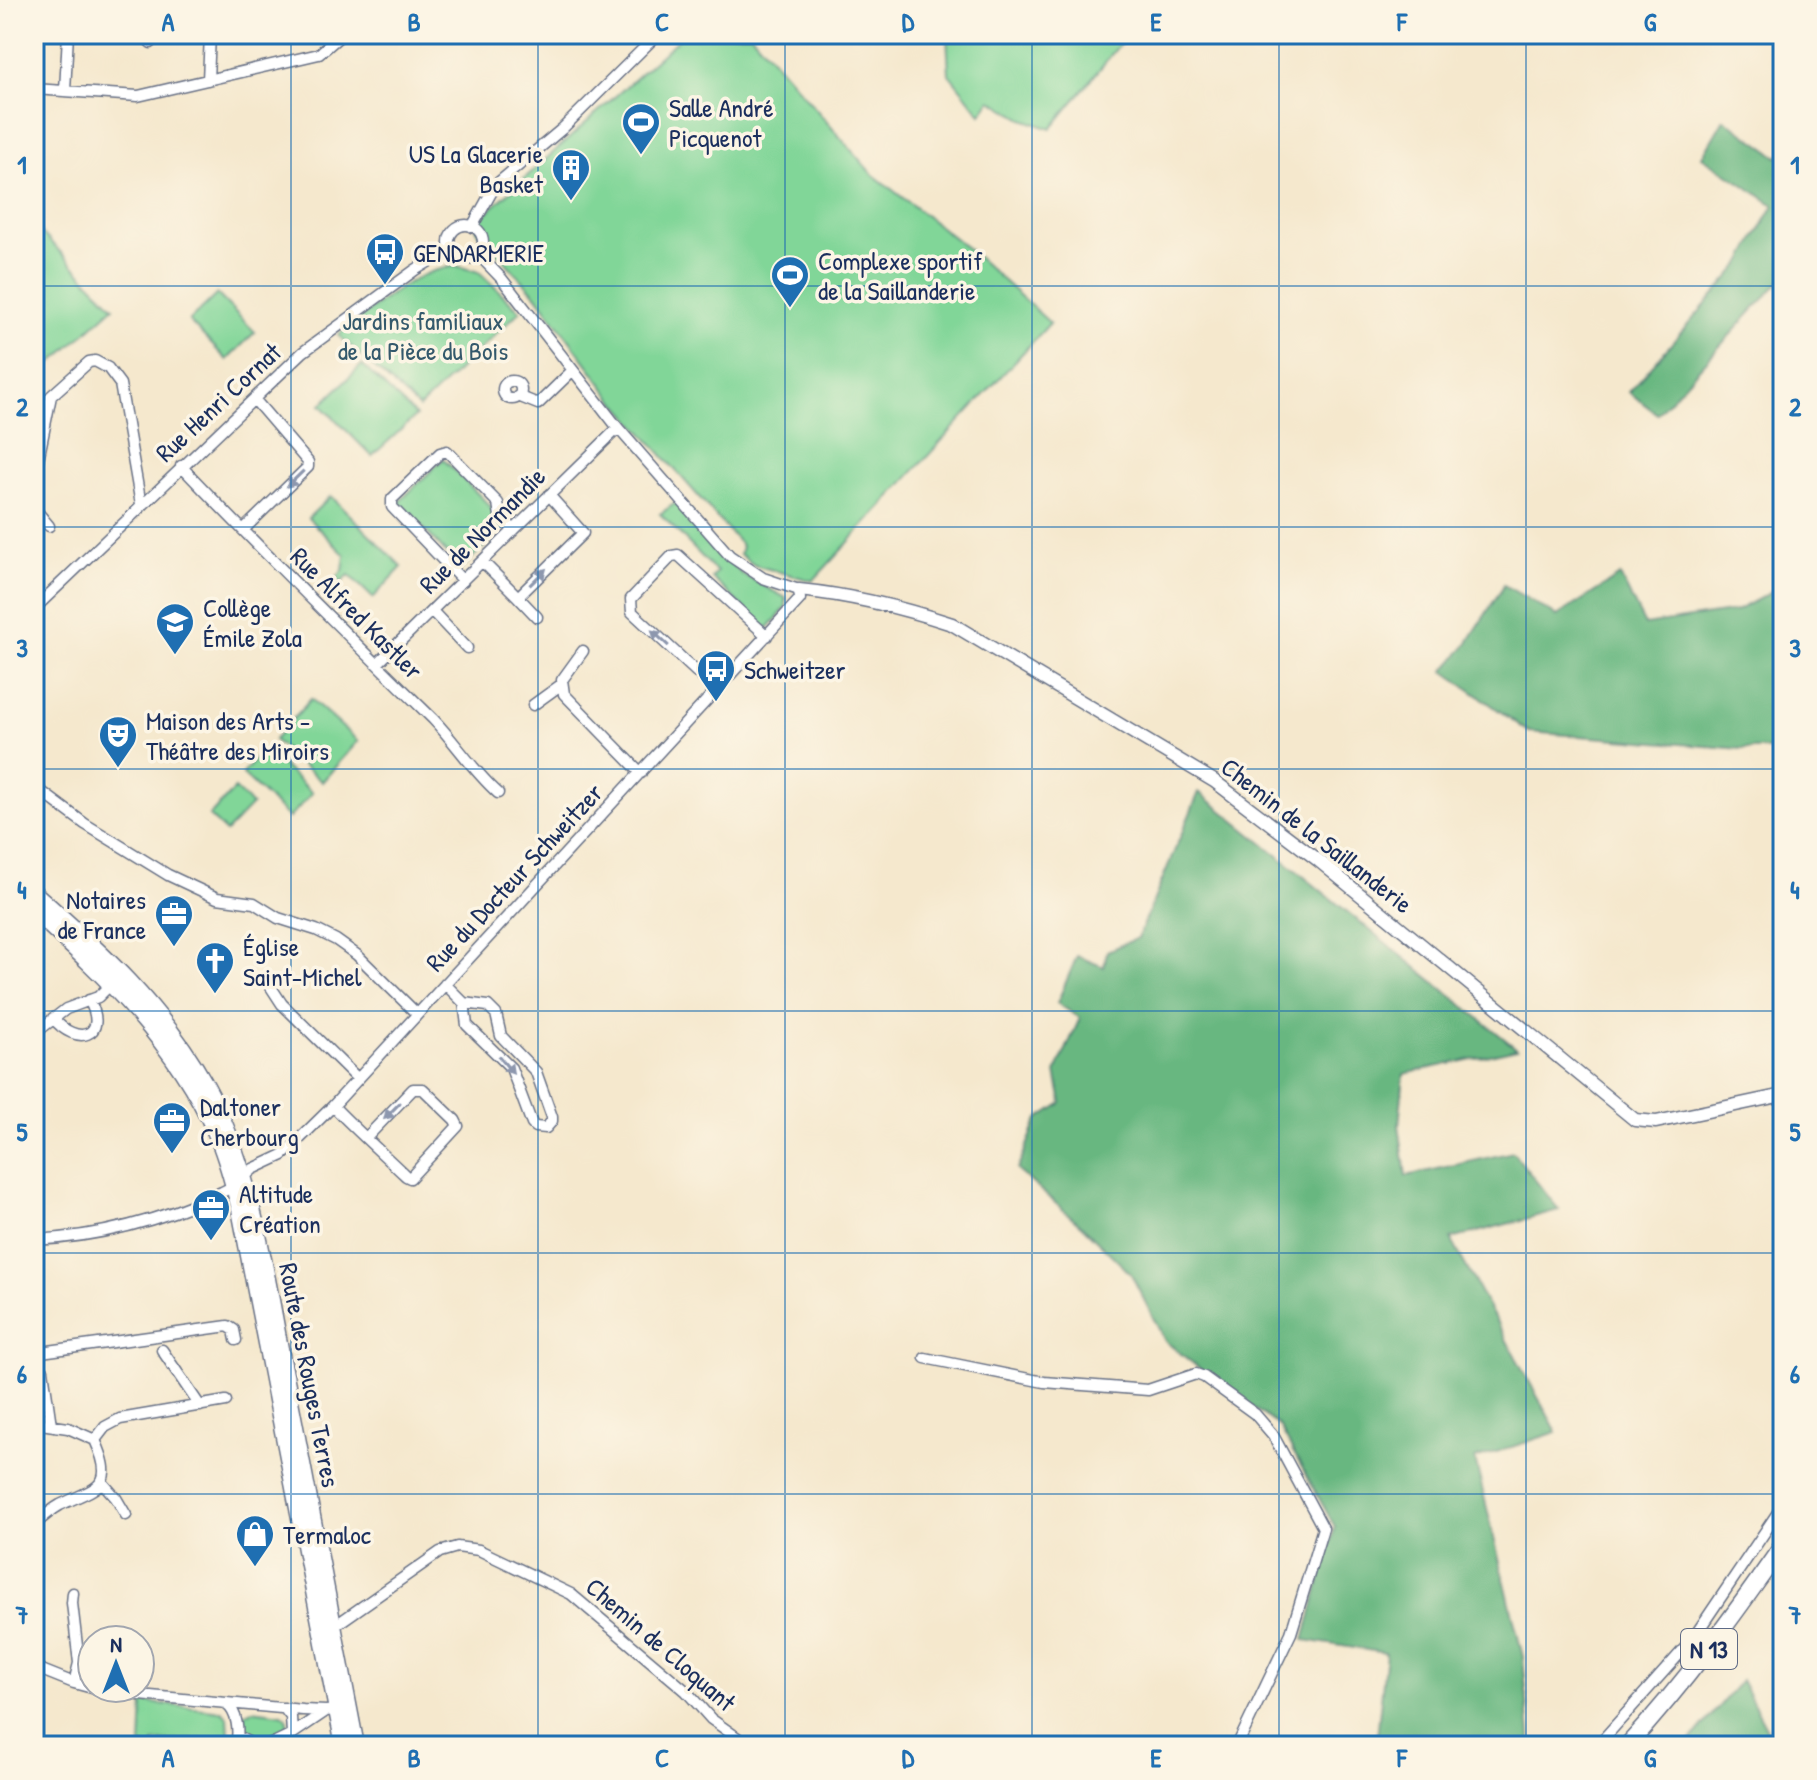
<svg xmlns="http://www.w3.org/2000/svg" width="1817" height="1780" viewBox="0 0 1817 1780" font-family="'Patrick Hand',sans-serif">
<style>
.green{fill:#81d698;stroke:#4e827b;stroke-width:2}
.forest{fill:#68b780;stroke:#42736f;stroke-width:2}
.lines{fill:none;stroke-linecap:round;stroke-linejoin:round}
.minor-casing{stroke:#677085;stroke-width:13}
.tertiary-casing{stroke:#677085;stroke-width:15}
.primary-casing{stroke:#677085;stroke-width:19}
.trunk-casing{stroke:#677085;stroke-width:19}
.minor{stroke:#fff;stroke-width:10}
.tertiary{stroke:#fff;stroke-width:12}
.primary{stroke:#fff;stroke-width:16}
.trunk{stroke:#fff;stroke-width:16}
.oneway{fill:#8d97ae}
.grid{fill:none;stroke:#1f6fb2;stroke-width:2;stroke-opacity:0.55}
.labels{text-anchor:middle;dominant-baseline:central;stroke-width:7;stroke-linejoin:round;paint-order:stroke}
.shield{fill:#fcf5e5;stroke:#5e6a86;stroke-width:2}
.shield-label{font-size:24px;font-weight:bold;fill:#1b2f5e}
.poi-label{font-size:26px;fill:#1b2f5e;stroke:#fcf5e5;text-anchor:start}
.park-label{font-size:26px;fill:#34596c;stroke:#fcf5e5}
.street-label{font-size:26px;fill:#1b2f5e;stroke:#fcf5e5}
.neatline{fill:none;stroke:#1f6fb2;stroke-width:3}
.grid-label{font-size:26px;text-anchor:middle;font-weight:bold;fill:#1f6fb2}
</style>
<rect width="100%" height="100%" fill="#fcf5e5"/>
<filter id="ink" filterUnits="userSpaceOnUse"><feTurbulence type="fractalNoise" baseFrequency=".0125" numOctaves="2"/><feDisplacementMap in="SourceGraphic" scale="16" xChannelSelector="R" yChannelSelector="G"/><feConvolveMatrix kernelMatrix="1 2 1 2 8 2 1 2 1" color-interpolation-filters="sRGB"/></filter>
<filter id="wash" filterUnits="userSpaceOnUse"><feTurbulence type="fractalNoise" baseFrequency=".006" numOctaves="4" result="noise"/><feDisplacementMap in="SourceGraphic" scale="32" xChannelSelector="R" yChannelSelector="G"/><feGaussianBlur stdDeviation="1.8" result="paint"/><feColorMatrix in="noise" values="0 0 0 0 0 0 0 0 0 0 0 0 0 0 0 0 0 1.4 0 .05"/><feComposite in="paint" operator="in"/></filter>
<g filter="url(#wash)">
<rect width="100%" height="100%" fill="#f5e8cd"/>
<path class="green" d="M 684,34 L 751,34 L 871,173 L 967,248 L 1050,323 L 813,581 L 754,565 L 740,554 L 742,546 L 614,400 L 536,295 L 477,231 L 476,225 L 483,216 Z
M 947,34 L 1128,34 L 1051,129 L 1023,119 L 991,100 L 981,114 L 949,74 Z
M 34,225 L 114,307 L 34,379 Z
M 457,266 L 479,272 L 520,311 L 419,408 L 338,335 C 374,308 412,270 457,266 Z
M 217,294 L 255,332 L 227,360 L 189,321 Z
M 362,365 L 416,416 L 372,456 L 321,405 Z
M 443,459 L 494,510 L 495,520 L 504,527 L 461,569 L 399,502 Z
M 331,496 L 402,567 L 373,598 L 349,575 L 341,583 L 336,578 L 343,571 L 345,555 L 308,518 Z
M 677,502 L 721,554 L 742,574 L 786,598 L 786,608 L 768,628 L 763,626 L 712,578 L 717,572 L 660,514 Z
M 311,699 L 358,741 L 322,782 L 274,740 Z
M 265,749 L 312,793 L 289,818 L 242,774 Z
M 235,789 L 252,805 L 226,832 L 209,816 Z
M 143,1702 L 222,1711 L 228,1717 L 229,1736 L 227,1738 L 154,1742 L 154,1746 L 141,1746 Z
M 252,1710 L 282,1714 L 286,1717 L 288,1726 C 273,1739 257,1747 241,1734 L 244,1714 Z"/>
<path class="forest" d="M 1724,119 L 1778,157 L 1783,154 L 1783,278 L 1657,414 L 1629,392 L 1741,264 L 1774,205 L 1702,157 Z
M 1620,576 L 1645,625 L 1736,611 L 1783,586 L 1783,749 L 1743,749 L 1529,732 L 1444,671 L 1465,647 L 1504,585 L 1557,616 Z
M 1199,792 L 1517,1049 L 1404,1074 L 1399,1125 L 1406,1176 L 1513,1152 L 1559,1210 L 1451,1239 L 1557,1432 L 1475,1459 L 1523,1657 L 1531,1746 L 1376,1746 L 1386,1653 L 1304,1640 L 1335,1527 L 1279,1426 L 1224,1388 L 1165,1341 L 1131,1274 L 1082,1226 L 1017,1170 L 1038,1119 L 1062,1103 L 1056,1072 L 1080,1018 L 1057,1003 L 1077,956 L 1104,967 L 1107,951 L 1138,938 Z
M 1741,1680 L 1776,1746 L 1686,1746 Z"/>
</g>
<g filter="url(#ink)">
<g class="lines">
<defs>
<path id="minor" d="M 142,34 L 151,43
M 208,80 L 210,34
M 34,89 L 138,96 L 319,54 L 342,34
M 65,91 L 68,34
M449 242a17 17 0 1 1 34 0a17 17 0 1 1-34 0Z
M 472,227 L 491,193 L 499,182 L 562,129 L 658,34
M503 390a9 9 0 1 1 18 0a9 9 0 1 1-18 0Z
M 518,396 L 538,404 L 572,371
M 181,466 C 263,552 348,636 433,719 C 456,743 473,771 498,793
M 34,480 L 51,396 L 89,362 L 95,361 L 108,368 L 120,384 L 141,505
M 34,508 L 49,526
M 243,530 L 308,467 L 308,462 L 254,399
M 483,562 L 518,597 L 583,533 L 549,495
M 463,581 L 392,507 L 392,499 L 440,453 L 447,451 L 498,503 L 500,516 L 514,530
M 518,597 L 537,617
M 34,609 L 303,352 L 415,270 L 450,249
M 432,611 L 467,648
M 583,651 L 562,680 L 564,694 L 641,773
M 377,664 L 618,428
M 717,691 L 632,612 L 631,599 L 672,556 L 678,555 L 767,636
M 533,705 L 562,684
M 34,786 L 85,824 L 168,875 L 217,898 L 254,903 L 278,918 L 316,930 L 336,940 L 357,955 L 417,1014
M 267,981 L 282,1004 L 357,1078
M 445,984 L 464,1003 L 467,1025 L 511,1068 L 532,1124 L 535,1127 L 546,1128 L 552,1121 L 552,1117 L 536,1072 L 501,1036 L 496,1014 L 488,1006 L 464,1003
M 53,1018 C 76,1047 110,1037 89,1000
M 34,1034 L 66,1009 L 98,997 L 112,983
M 333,1106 C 356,1130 382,1153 406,1176 L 410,1178 L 458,1126 L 455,1120 L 423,1089 L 413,1089 L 366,1138
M 34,1240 C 100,1237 162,1220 222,1192 L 234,1186 L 253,1169 L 283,1155 L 333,1106 L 800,599 L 799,590 L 763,578 L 730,556 L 618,428 L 502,279 L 478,254
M 162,1350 L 200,1406
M 34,1353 L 228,1326 L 234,1330 L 236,1340
M 925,1358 L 1044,1382 L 1148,1390 L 1196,1374 L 1204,1377 L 1255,1414 L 1273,1435 L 1323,1528 L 1291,1633 L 1237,1746
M 43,1370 L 51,1425
M 34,1423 L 68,1428 L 95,1440 C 117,1488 97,1487 60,1505 C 51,1510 42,1518 34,1525
M 95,1440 L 105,1427 L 120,1419 L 226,1401
M 102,1482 L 116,1498 L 126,1515
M 73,1593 L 72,1603 L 79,1663 L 74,1683
M 333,1627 L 440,1552 L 457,1547 L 479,1550 L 571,1594 L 686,1691 L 711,1719 L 749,1746
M 34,1667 L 74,1683 L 107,1692 L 303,1710 L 326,1711 L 343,1709
M 226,1704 C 238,1712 239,1732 236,1746
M 284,1708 L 291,1717 L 292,1734
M 238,1737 L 256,1746
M 267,1746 L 292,1734 L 326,1711
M 1597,1746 L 1692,1640 L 1783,1505"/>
<path id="tertiary" d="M 799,590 C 851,595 903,608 952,624 L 1214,781 L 1318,860 L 1635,1120 L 1656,1122 L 1783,1095"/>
<path id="primary" d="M 34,893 C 101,952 162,1007 206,1086 C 252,1170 264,1267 282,1359 C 307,1488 331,1617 356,1746
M 34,911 C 107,978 175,1040 216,1133 C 227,1157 233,1183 240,1209 L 344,1746"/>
<path id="trunk" d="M 1627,1746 C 1685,1683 1734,1615 1783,1545"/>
</defs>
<use href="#minor" class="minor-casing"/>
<use href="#tertiary" class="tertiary-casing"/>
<use href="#primary" class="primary-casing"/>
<use href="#trunk" class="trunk-casing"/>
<use href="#minor" class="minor"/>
<use href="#tertiary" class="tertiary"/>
<use href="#primary" class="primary"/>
<use href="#trunk" class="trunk"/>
</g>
<defs><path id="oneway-solid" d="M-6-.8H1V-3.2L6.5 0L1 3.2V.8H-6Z" transform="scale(2)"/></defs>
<g class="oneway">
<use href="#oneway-solid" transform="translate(295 479) rotate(136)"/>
<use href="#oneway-solid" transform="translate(538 577) rotate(-45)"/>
<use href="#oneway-solid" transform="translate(660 638) rotate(-137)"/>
<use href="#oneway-solid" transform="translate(506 1065) rotate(51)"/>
<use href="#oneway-solid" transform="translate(392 1111) rotate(134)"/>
</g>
</g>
<path class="grid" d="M 291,34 L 291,1746M 538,34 L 538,1746M 785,34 L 785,1746M 1032,34 L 1032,1746M 1279,34 L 1279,1746M 1526,34 L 1526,1746M 34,286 L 1783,286M 34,527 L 1783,527M 34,769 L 1783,769M 34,1011 L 1783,1011M 34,1253 L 1783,1253M 34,1494 L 1783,1494"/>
<defs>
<symbol id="stadium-pin" viewBox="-11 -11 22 30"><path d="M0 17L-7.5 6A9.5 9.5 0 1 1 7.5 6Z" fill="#1f6fb2" stroke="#fcf5e5"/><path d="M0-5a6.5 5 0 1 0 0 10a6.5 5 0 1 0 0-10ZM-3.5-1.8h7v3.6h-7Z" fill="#fff"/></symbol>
<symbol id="building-pin" viewBox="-11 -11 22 30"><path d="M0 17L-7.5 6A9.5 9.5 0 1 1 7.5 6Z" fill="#1f6fb2" stroke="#fcf5e5"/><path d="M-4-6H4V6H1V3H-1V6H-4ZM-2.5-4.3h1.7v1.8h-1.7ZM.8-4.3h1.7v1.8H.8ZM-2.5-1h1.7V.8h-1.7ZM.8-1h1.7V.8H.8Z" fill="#fff"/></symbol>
<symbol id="bus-pin" viewBox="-11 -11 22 30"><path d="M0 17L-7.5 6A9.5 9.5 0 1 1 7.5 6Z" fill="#1f6fb2" stroke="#fcf5e5"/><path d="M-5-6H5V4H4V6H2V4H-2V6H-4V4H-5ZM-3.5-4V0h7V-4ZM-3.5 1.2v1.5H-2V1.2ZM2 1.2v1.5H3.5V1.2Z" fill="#fff"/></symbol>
<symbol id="school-pin" viewBox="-11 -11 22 30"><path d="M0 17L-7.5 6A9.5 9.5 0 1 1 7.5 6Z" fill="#1f6fb2" stroke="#fcf5e5"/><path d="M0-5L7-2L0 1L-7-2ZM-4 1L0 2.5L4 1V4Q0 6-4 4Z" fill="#fff"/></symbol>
<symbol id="theatre-pin" viewBox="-11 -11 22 30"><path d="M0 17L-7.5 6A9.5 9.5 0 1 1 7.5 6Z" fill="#1f6fb2" stroke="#fcf5e5"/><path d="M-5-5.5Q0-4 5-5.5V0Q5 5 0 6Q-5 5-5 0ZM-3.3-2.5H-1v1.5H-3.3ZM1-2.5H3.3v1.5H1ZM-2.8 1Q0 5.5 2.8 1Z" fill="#fff"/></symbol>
<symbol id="office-pin" viewBox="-11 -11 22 30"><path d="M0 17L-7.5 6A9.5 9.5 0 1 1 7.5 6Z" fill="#1f6fb2" stroke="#fcf5e5"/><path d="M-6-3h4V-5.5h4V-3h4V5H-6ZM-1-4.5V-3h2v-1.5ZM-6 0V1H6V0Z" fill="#fff"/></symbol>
<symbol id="church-pin" viewBox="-11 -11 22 30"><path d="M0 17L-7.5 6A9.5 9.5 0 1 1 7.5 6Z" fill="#1f6fb2" stroke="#fcf5e5"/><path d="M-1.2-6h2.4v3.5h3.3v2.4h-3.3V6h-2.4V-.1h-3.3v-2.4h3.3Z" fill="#fff"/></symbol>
<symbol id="shop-pin" viewBox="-11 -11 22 30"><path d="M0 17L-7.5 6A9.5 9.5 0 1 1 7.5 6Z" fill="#1f6fb2" stroke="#fcf5e5"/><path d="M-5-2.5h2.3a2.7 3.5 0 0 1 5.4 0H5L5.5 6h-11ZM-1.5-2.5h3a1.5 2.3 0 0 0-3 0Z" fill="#fff"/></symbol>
</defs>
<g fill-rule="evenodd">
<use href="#stadium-pin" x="619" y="100" width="44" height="60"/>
<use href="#building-pin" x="549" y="146" width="44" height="60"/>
<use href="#bus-pin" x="363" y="230" width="44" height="60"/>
<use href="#stadium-pin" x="768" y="253" width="44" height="60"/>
<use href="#school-pin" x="153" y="600" width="44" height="60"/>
<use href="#bus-pin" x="694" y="647" width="44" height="60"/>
<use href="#theatre-pin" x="96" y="713" width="44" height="60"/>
<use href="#office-pin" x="152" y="892" width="44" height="60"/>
<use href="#church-pin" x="193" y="939" width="44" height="60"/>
<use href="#office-pin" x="150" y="1099" width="44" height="60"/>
<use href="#office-pin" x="189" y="1186" width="44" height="60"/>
<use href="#shop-pin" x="233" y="1512" width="44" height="60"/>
</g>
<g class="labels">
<rect class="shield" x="1681" y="1629" width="56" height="40" rx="6"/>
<g class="shield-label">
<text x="1709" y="1649">N 13</text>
</g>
<g class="poi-label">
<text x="669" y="107">Salle André<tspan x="669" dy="30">Picquenot</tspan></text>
<text x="543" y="153" text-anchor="end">US La Glacerie<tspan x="543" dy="30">Basket</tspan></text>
<text x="413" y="252">GENDARMERIE</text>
<text x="818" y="260">Complexe sportif<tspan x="818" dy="30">de la Saillanderie</tspan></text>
<text x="203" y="607">Collège<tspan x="203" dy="30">Émile Zola</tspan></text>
<text x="744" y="669">Schweitzer</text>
<text x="146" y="720">Maison des Arts -<tspan x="146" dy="30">Théâtre des Miroirs</tspan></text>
<text x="146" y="899" text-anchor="end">Notaires<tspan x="146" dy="30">de France</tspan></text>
<text x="243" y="946">Église<tspan x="243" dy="30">Saint-Michel</tspan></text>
<text x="200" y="1106">Daltoner<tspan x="200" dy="30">Cherbourg</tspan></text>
<text x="239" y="1193">Altitude<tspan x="239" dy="30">Création</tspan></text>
<text x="283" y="1534">Termaloc</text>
</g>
<g class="park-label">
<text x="423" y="320">Jardins familiaux<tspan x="423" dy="30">de la Pièce du Bois</tspan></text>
</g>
<g class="street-label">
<text transform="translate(218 402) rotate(-43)">Rue Henri Cornat</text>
<text transform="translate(482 530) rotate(-45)">Rue de Normandie</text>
<text transform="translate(357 613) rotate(45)">Rue Alfred Kastler</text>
<text transform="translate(1317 835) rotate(38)">Chemin de la Saillanderie</text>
<text transform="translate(514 877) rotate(-47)">Rue du Docteur Schweitzer</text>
<text transform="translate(310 1375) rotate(79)">Route des Rouges Terres</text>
<text transform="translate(661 1644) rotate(41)">Chemin de Cloquant</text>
</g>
</g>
<rect width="1817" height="1780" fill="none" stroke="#fcf5e5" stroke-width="88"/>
<g transform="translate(116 1664)"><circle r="38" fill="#fcf5e5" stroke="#a2a6af" stroke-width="2"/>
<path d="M0-6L14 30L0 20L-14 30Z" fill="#1f6fb2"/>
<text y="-12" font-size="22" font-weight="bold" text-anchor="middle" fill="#1b2f5e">N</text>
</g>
<rect x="44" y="44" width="1729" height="1692" class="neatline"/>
<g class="grid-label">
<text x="168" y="31">A</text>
<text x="414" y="31">B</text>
<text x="662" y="31">C</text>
<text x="908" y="31">D</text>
<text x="1156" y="31">E</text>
<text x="1402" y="31">F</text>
<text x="1650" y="31">G</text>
<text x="22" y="174">1</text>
<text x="1795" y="174">1</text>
<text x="22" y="416">2</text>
<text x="1795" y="416">2</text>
<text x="22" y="657">3</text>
<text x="1795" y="657">3</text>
<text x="22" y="899">4</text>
<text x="1795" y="899">4</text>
<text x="22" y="1141">5</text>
<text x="1795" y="1141">5</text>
<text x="22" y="1383">6</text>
<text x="1795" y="1383">6</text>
<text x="22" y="1624">7</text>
<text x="1795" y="1624">7</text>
<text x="168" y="1767">A</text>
<text x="414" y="1767">B</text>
<text x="662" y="1767">C</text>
<text x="908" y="1767">D</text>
<text x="1156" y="1767">E</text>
<text x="1402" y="1767">F</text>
<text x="1650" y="1767">G</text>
</g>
</svg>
